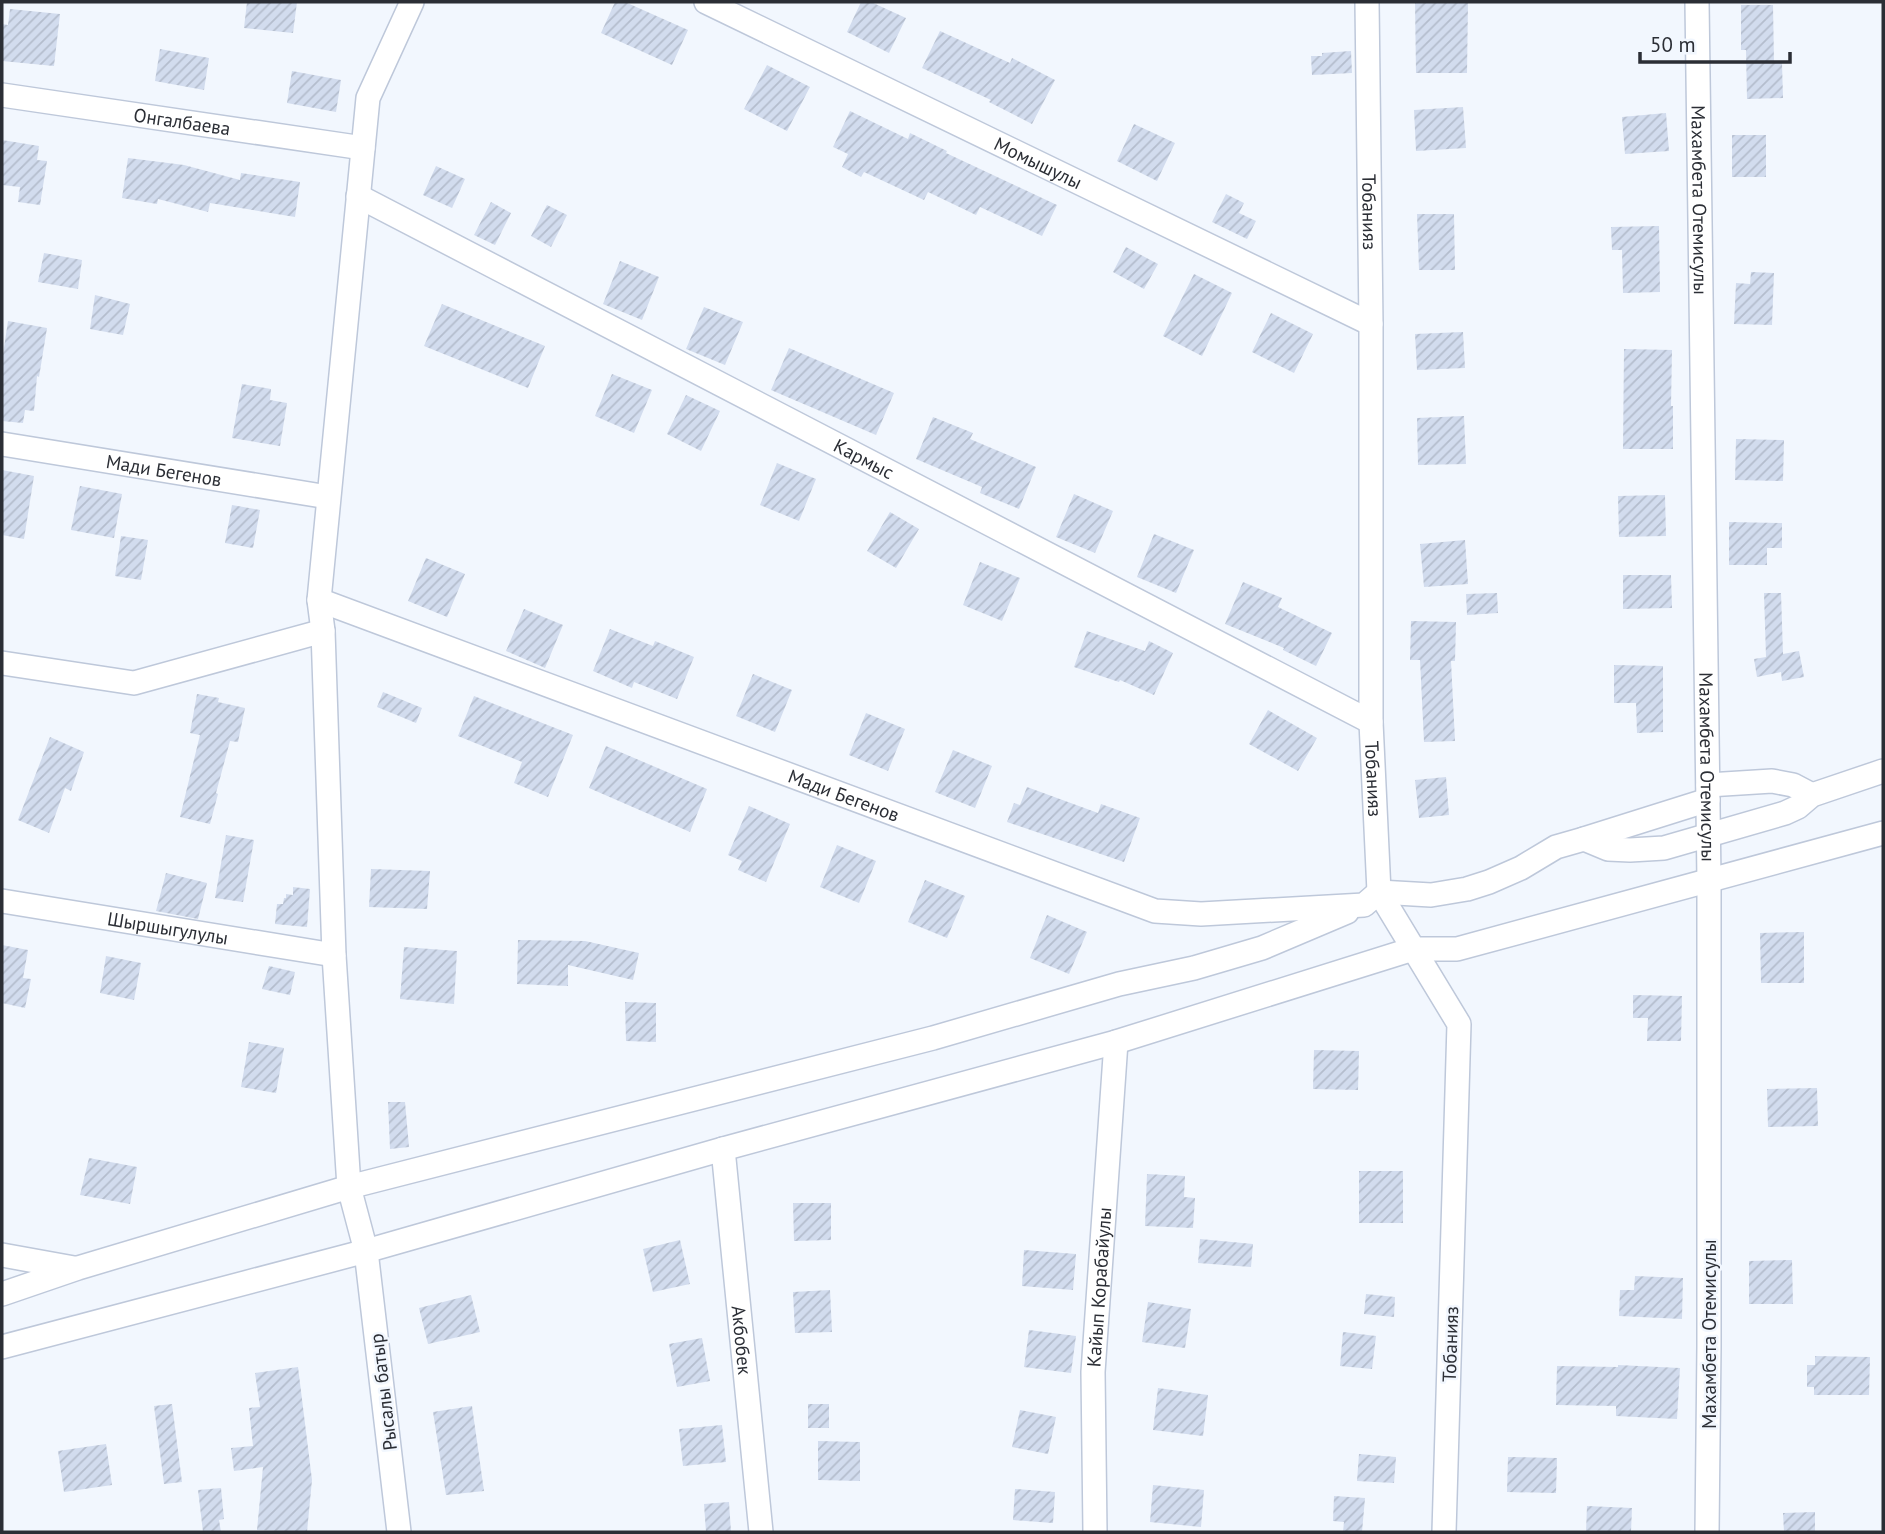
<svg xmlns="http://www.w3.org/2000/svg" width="1885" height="1534" viewBox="0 0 1885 1534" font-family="'PT Sans',sans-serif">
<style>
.building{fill:url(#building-hatch)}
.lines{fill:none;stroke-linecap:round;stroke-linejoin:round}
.street-casing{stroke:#bec8da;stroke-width:26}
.street{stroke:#fff;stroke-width:23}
.labels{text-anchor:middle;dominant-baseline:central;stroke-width:5;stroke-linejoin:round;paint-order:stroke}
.street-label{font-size:19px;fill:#2b2e35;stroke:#f2f7fe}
</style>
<defs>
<pattern id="building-hatch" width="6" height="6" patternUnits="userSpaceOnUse" patternTransform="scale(1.75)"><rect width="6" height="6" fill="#d2dcee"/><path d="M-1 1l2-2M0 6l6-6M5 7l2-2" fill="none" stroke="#b4bdcd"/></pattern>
</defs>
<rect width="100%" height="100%" fill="#f2f7fe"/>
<path class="building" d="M 247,2 L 297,2 L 293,33 L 244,28 Z
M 615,2 L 625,2 L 688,30 L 672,65 L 601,33 Z
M 861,2 L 871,2 L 906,18 L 889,53 L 847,32 Z
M 1415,2 L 1468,2 L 1467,73 L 1416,73 Z
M 1741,5 L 1773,5 L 1774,63 L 1782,63 L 1783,98 L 1747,99 L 1746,50 L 1741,50 Z
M 10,9 L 60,14 L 54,66 L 2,61 L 2,24 L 8,25 Z
M 940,31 L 1010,63 L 1012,58 L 1055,80 L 1032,124 L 989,102 L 991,100 L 922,68 Z
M 160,49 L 209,58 L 204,90 L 155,81 Z
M 1351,51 L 1352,73 L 1312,75 L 1311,56 L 1322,56 L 1322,53 Z
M 767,65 L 810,87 L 787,131 L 744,109 Z
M 292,71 L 341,80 L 336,112 L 287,103 Z
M 1463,107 L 1466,148 L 1416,151 L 1414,110 Z
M 850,111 L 908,139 L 910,133 L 947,151 L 946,153 L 1057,205 L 1042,236 L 980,207 L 976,215 L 928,192 L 924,200 L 864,172 L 861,177 L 842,167 L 848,154 L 833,147 Z
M 1666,113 L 1669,151 L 1625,154 L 1622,117 Z
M 1134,124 L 1175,143 L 1157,181 L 1117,161 Z
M 1732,135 L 1766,135 L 1766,177 L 1732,177 Z
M 2,140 L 39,146 L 37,160 L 47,161 L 40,205 L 18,202 L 20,187 L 2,185 Z
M 128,158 L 184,165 L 240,180 L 241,173 L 300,182 L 295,217 L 210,203 L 208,212 L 158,199 L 157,204 L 122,198 Z
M 436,166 L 465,179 L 452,208 L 423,195 Z
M 1226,194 L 1244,203 L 1239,213 L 1256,221 L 1247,239 L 1212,222 Z
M 491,202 L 511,213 L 495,245 L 474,235 Z
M 547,205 L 567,215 L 551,247 L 531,236 Z
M 1417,214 L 1454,214 L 1455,270 L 1419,270 Z
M 1659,226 L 1660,292 L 1623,293 L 1622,250 L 1612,250 L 1611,227 Z
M 1126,247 L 1158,264 L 1144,289 L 1113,272 Z
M 44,253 L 82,260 L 78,289 L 38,282 Z
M 620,261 L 659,277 L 642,320 L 603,304 Z
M 1751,272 L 1774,273 L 1772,325 L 1734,324 L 1736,283 L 1750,284 Z
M 1194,274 L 1232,293 L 1202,356 L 1163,336 Z
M 95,295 L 130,304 L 123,335 L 90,329 Z
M 442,304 L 545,346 L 528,388 L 424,346 Z
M 704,307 L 743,322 L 725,365 L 686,349 Z
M 1271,313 L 1313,334 L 1294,373 L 1252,352 Z
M 8,321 L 47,328 L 39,377 L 37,376 L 34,411 L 25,410 L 23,423 L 2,421 L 2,361 Z
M 1463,332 L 1465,368 L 1417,370 L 1415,334 Z
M 789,348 L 894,393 L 876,435 L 771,390 Z
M 1624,349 L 1672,350 L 1671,406 L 1673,406 L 1673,449 L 1623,449 Z
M 612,374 L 652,390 L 634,433 L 595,416 Z
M 242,384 L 271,389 L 270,400 L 287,403 L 280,446 L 232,438 Z
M 686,395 L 720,411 L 701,451 L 667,434 Z
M 1464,416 L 1466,464 L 1418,465 L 1417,418 Z
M 933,417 L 973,433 L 970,439 L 1036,467 L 1019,509 L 980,493 L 982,487 L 916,459 Z
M 1736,439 L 1784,440 L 1783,481 L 1735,480 Z
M 777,463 L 816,479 L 799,521 L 760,505 Z
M 2,470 L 34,476 L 24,539 L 2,535 Z
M 80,486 L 122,494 L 114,538 L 71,530 Z
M 1074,494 L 1113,511 L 1095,553 L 1056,537 Z
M 1665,495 L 1666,536 L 1619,537 L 1618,496 Z
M 232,505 L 260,510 L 253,548 L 225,543 Z
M 890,512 L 919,529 L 896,568 L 867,551 Z
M 1729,522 L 1782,523 L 1782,548 L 1767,548 L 1767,565 L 1729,565 Z
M 1154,534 L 1194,550 L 1176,593 L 1137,577 Z
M 121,536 L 148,540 L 141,580 L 115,576 Z
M 1465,540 L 1468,584 L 1424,587 L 1420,544 Z
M 426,558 L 465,574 L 447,617 L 408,601 Z
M 980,562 L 1020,578 L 1002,621 L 963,605 Z
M 1623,575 L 1671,575 L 1672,608 L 1623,609 Z
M 1243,582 L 1282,598 L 1278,607 L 1332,633 L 1316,666 L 1283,650 L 1284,648 L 1225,624 Z
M 1497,593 L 1498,613 L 1467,615 L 1466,594 Z
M 1764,593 L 1781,593 L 1783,654 L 1799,651 L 1804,677 L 1782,681 L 1781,672 L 1757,677 L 1754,659 L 1766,657 Z
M 524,609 L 563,625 L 545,668 L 506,651 Z
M 1411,621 L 1456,622 L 1455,661 L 1451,661 L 1455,741 L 1424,742 L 1420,660 L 1410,660 Z
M 610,629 L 653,646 L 655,641 L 694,657 L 677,699 L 634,682 L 632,688 L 593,671 Z
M 1087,631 L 1145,651 L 1149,641 L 1173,653 L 1154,695 L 1120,680 L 1119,682 L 1074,667 Z
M 1614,665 L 1663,666 L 1663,732 L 1637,733 L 1636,703 L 1614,703 Z
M 753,674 L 792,690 L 775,732 L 736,716 Z
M 383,692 L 422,708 L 416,723 L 377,707 Z
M 197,694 L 219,698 L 218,702 L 245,708 L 238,742 L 230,741 L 216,793 L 218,794 L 210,824 L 180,817 L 200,735 L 190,733 Z
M 474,696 L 573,735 L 548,797 L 514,783 L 522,762 L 458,736 Z
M 1268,710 L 1317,738 L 1298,771 L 1249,744 Z
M 866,713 L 905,729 L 888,771 L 849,755 Z
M 50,737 L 84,752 L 71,791 L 65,788 L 49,833 L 18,820 Z
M 606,746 L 707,789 L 690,832 L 589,788 Z
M 953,750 L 992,766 L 975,808 L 935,792 Z
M 1446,777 L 1449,815 L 1419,818 L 1415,780 Z
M 1027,787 L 1098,813 L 1101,804 L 1140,818 L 1124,862 L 1007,822 L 1014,803 L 1020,805 Z
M 749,806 L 790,824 L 766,882 L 738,870 L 742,861 L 728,855 Z
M 226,835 L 254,840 L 243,902 L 215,898 Z
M 837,845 L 876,861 L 859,903 L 820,887 Z
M 371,869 L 430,871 L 427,909 L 369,907 Z
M 166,873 L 207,883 L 198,919 L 156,911 Z
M 925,880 L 965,896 L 947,938 L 908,922 Z
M 293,887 L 310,889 L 307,927 L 275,924 L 277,904 L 283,904 L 284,898 L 286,898 L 286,894 L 293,895 Z
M 1047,915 L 1087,932 L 1069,974 L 1030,958 Z
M 1804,932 L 1804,983 L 1761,983 L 1760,933 Z
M 518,940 L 585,941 L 639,953 L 633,980 L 568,965 L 568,986 L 517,984 Z
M 2,945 L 28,950 L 23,978 L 31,979 L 25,1008 L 2,1003 Z
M 404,947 L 457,951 L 454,1004 L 400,999 Z
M 106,956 L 141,963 L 134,1000 L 100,993 Z
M 269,966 L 295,972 L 290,995 L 262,989 Z
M 1633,995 L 1682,996 L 1681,1041 L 1647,1041 L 1648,1018 L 1633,1018 Z
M 625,1002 L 656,1003 L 656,1042 L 626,1041 Z
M 249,1042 L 284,1048 L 276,1093 L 241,1087 Z
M 1314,1050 L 1359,1051 L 1358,1090 L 1313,1089 Z
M 1817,1088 L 1818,1126 L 1768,1127 L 1767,1089 Z
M 388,1102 L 405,1102 L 409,1147 L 390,1149 Z
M 89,1158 L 137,1167 L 130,1204 L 80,1195 Z
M 1359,1171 L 1403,1171 L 1403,1223 L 1359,1223 Z
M 1147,1174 L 1185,1176 L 1184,1197 L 1195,1198 L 1193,1228 L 1145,1226 Z
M 793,1203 L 831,1203 L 831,1240 L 794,1241 Z
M 1200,1239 L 1253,1244 L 1251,1267 L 1198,1263 Z
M 680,1240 L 690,1284 L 653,1292 L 643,1249 Z
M 1024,1250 L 1076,1254 L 1073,1290 L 1022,1286 Z
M 1792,1260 L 1793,1304 L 1749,1304 L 1749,1261 Z
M 1635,1276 L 1683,1278 L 1682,1319 L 1619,1316 L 1620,1290 L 1634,1290 Z
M 830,1290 L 832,1332 L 795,1333 L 793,1292 Z
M 1366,1294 L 1395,1297 L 1394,1317 L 1364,1314 Z
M 471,1295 L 480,1332 L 428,1344 L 419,1308 Z
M 1148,1302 L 1191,1309 L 1185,1348 L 1142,1342 Z
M 1029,1330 L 1076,1336 L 1071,1373 L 1024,1367 Z
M 1343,1332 L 1376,1336 L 1372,1369 L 1340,1366 Z
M 702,1338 L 710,1381 L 677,1387 L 669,1344 Z
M 1815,1356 L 1870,1357 L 1869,1395 L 1814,1395 L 1814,1387 L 1807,1387 L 1807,1365 L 1815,1365 Z
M 1618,1365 L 1680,1368 L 1677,1419 L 1616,1416 L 1616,1406 L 1556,1405 L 1557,1366 L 1618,1367 Z
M 298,1367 L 312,1480 L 307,1532 L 257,1530 L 263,1467 L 234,1471 L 231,1448 L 253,1446 L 249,1408 L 260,1407 L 255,1373 Z
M 1158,1388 L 1208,1395 L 1203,1436 L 1153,1430 Z
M 172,1404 L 182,1482 L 164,1484 L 154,1406 Z
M 808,1404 L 829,1404 L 829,1428 L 808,1428 Z
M 472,1406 L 484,1491 L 446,1495 L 433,1412 Z
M 1020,1410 L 1056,1417 L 1048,1454 L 1012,1447 Z
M 722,1425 L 726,1462 L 683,1466 L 679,1429 Z
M 818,1441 L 860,1442 L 860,1481 L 818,1480 Z
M 106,1444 L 112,1485 L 64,1492 L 58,1451 Z
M 1359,1454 L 1396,1457 L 1394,1483 L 1357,1481 Z
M 1508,1457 L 1557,1458 L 1556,1493 L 1507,1492 Z
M 1153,1485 L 1204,1490 L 1201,1527 L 1150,1522 Z
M 221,1488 L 224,1519 L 219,1520 L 221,1532 L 203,1532 L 198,1490 Z
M 1015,1489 L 1055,1492 L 1053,1523 L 1013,1520 Z
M 1334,1496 L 1365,1498 L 1362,1532 L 1343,1532 L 1344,1522 L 1333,1521 Z
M 729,1502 L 731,1532 L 706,1532 L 704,1504 Z
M 1587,1506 L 1632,1508 L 1631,1532 L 1586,1532 Z
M 1815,1512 L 1815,1532 L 1784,1532 L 1783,1513 Z"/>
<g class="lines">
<defs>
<g id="street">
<path id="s1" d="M 706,2 L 1371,324"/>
<path id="s2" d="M 1367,2 L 1371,324 L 1371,722 L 1379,892 L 1459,1024 L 1444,1532"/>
<path id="s3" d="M 1697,2 L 1709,880 L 1709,1346 L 1707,1532"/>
<path id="s4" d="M 2,95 L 363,148"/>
<path id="s5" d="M 358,196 L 1371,722"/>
<path id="s6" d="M 2,444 L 328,497"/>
<path id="s7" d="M 319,600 L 1155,911 L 1201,914 L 1364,905 L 1379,892 L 1431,895 L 1467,889 L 1489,882 L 1521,868 L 1556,847 L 1584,839 L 1608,849 L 1630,850 L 1664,848 L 1785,813 L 1798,807 L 1812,795 L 1883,771"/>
<path d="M 2,663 L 134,683 L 323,631"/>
<path d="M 1708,785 L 1772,781 L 1793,785 L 1812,795"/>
<path d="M 1584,839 L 1708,800"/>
<path id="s8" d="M 2,901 L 334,955"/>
<path id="s9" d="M 723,1149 L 761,1532"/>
<path d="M 2,1255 L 74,1268"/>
<path d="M 2,1294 L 78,1268 L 349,1187 L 334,955 L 323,631 L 319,600 L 368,98 L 412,2"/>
<path d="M 2,1347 L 366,1251 L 723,1149 L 1116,1042 L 1413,949 L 1457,949 L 1883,833"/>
<path d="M 399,1532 L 366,1251 L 349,1187 L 933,1038 L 1119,984 L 1194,968 L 1262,948 L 1347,912"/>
<path id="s10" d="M 1095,1532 L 1093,1372 L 1116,1042"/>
</g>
</defs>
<use href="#street" class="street-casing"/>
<use href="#street" class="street"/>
</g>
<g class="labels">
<g class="street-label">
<text stroke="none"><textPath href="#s4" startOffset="182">Онгалбаева</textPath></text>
<text stroke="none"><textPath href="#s1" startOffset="369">Момышулы</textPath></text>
<text stroke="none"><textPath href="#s3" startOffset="198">Махамбета Отемисулы</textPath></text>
<text stroke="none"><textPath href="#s2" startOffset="210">Тобанияз</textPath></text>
<text stroke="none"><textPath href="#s5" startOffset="570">Кармыс</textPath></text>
<text stroke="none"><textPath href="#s6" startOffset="164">Мади Бегенов</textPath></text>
<text stroke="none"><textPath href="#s3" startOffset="765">Махамбета Отемисулы</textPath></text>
<text stroke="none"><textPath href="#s2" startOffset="777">Тобанияз</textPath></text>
<text stroke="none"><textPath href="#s7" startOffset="560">Мади Бегенов</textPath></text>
<text stroke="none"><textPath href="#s8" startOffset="168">Шыршыгулулы</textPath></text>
<text stroke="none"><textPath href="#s10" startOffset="245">Кайып Корабайулы</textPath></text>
<text transform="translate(1709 1334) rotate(-90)">Махамбета Отемисулы</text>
<text stroke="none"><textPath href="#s9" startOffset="192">Акбобек</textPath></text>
<text transform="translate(1450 1344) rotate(-88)">Тобанияз</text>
<text transform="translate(383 1392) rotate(-97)">Рысалы батыр</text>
</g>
</g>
<rect width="1885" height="1534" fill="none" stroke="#2b2e35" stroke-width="7"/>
<path d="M1640 52v10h150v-10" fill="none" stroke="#2b2e35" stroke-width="3.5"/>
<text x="1650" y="52" font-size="21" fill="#2b2e35" stroke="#f2f7fe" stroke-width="5" paint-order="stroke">50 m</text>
</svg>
